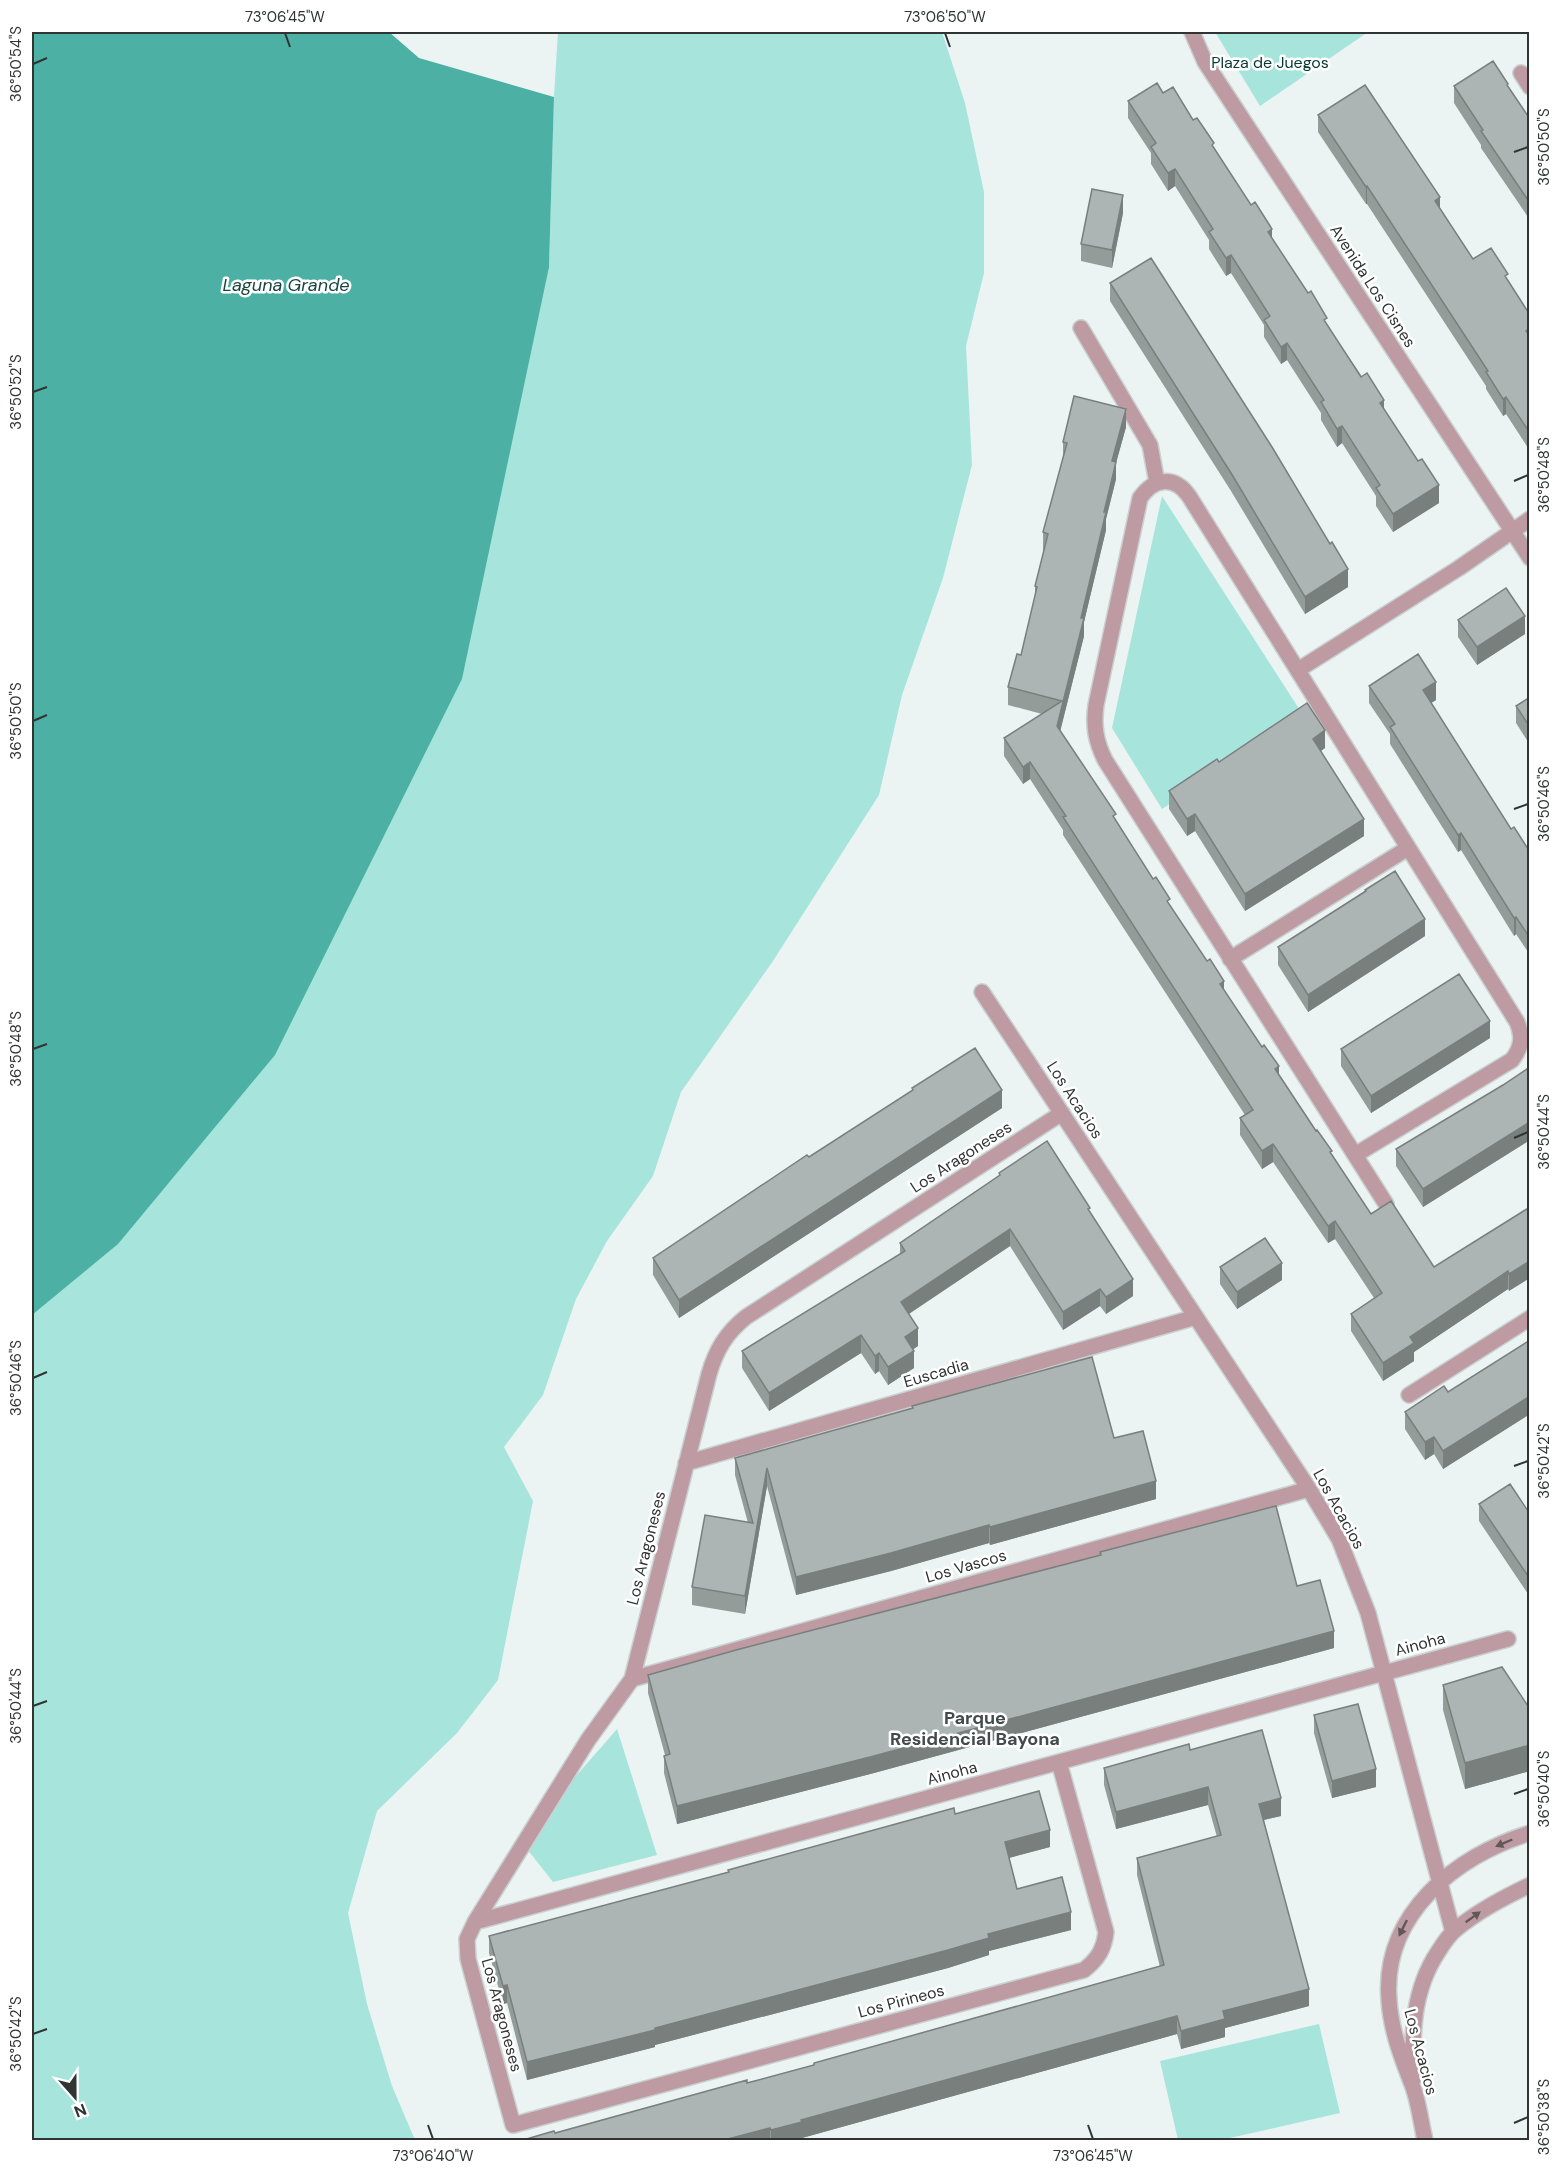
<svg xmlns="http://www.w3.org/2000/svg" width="1561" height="2172" viewBox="0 0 1561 2172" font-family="'DM Sans',sans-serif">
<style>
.green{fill:#a7e5dc}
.water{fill:#4db0a5}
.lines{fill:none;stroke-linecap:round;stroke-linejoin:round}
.street-casing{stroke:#c9d1d0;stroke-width:18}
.street{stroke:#be9ba3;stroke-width:15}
.wall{fill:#949c9a}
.shaded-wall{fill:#787f7d}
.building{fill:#acb5b3;stroke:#787f7d;stroke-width:1.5}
.oneway{fill:#62585a}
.ticks{fill:none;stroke:#303433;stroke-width:2}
.labels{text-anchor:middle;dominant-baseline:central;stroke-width:5;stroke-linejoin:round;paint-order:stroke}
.park-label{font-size:16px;fill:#083833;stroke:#fff}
.street-label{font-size:16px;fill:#303433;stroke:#fff}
.water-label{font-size:18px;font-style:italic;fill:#194541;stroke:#fff}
.neighbourhood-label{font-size:18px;font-weight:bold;fill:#434b4a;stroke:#fff}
.neatline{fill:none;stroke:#303433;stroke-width:2}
.ticks-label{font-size:15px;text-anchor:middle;fill:#303433}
</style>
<rect width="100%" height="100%" fill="#ebf4f3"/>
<path class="green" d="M 32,32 L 549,267 L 554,96 L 558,32 L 942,32 L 965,103 L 984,192 L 984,273 L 966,346 L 972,465 L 943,578 L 902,695 L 879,795 L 773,961 L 681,1092 L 653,1176 L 607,1241 L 576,1299 L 543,1395 L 504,1447 L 533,1501 L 498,1680 L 457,1733 L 377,1811 L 348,1913 L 367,2004 L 392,2086 L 415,2140 L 32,2140 Z
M 1215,32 L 1368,32 L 1260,106 Z
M 1162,496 L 1305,718 L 1162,809 L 1112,728 Z
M 617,1729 L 657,1855 L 553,1882 L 527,1849 L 569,1784 Z
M 1319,2024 L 1340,2113 L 1221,2140 L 1178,2140 L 1160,2061 Z"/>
<path class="water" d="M 32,32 L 389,32 L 419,58 L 554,97 L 549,267 L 462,679 L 275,1055 L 118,1244 L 32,1315 Z"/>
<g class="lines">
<defs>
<path id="street" d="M 1192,32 L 1205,62 L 1530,558
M 1521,73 L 1530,87
M 1081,328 L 1150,445 L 1157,483
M 1298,670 L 1459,568 L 1530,519
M 1230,959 L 1408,848
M 982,992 L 1309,1489 L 1339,1539 L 1368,1613 L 1453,1932
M 1355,1155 L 1512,1060 C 1522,1047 1523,1037 1517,1022 L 1189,496 C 1174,475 1154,478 1140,498 L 1096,705 C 1093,726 1096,742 1105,760 C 1199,908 1292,1056 1386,1204
M 1409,1395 L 1530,1318
M 686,1463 L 1196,1317
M 632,1679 L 1309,1489
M 1059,1762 L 1106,1932 C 1104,1949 1098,1959 1084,1970 L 513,2125 L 468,1959 L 467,1939 L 475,1922 L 588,1740 L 632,1679 L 709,1374 C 716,1350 726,1333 746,1317 L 1062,1113
M 475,1922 L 1508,1639
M 1413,2080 C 1412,2035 1412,1991 1438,1952 C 1443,1944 1448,1936 1455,1930 C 1478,1911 1503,1898 1530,1885
M 1425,2140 C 1421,2123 1419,2104 1413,2087 C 1402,2059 1391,2031 1389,2000 C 1382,1915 1455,1856 1530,1833"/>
</defs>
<use href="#street" class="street-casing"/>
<use href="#street" class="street"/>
</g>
<path class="wall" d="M 1454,86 L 1508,88 L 1530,119 L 1530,220 L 1481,148 L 1481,145 L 1454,103 Z
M 1163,93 L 1193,120 L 1214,148 L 1327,325 L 1384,409 L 1439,503 L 1393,532 L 1376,506 L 1376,496 L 1342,443 L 1337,447 L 1321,420 L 1321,413 L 1287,360 L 1281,364 L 1264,337 L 1264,325 L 1231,273 L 1226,276 L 1209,249 L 1209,240 L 1175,186 L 1168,191 L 1151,164 L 1151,153 L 1128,118 L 1128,101 Z
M 1318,115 L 1440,208 L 1473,259 L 1508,282 L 1530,315 L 1530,451 L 1506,414 L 1503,416 L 1486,389 L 1486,386 L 1367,204 L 1366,204 L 1318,132 Z
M 1123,213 L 1112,268 L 1081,261 L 1081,244 Z
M 1110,283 L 1348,587 L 1305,614 L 1231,491 L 1110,301 Z
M 1126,427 L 1116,463 L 1116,479 L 1106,519 L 1106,530 L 1084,622 L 1084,636 L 1060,731 L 1116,821 L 1224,990 L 1371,1214 L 1434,1267 L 1530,1207 L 1509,1291 L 1508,1289 L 1414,1352 L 1414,1361 L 1383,1381 L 1351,1331 L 1351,1314 L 1374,1298 L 1335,1239 L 1328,1243 L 1273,1162 L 1262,1169 L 1240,1135 L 1240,1118 L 1245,1115 L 1063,835 L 1063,830 L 1030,779 L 1023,784 L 1004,756 L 1004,738 L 1042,714 L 1008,705 L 1008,687 L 1021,655 L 1035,598 L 1035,586 L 1044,550 L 1043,550 L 1043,532 L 1063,458 L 1063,442 Z
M 1458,620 L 1525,634 L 1477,665 L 1458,637 Z
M 1369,686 L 1436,700 L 1431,703 L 1511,829 L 1530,852 L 1530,955 L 1516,934 L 1514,936 L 1461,850 L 1458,852 L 1390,744 L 1390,734 L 1369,703 Z
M 1530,697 L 1530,745 L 1516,723 L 1516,706 Z
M 1325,748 L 1321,751 L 1364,836 L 1245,911 L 1195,831 L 1187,836 L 1169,809 L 1169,791 L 1219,762 Z
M 1365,890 L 1425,936 L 1308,1012 L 1278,965 L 1278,947 L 1365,891 Z
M 1490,1038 L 1371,1113 L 1341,1066 L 1341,1049 Z
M 1530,1067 L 1530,1140 L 1423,1207 L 1396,1166 L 1396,1149 L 1503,1085 Z
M 912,1088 L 1002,1108 L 679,1318 L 653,1275 L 653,1258 L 912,1091 Z
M 999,1173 L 1090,1213 L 1133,1296 L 1106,1314 L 1100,1306 L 1063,1330 L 1010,1246 L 909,1314 L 918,1346 L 913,1349 L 914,1368 L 888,1385 L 879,1371 L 875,1374 L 861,1353 L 769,1411 L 742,1368 L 742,1351 L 900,1254 L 900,1243 L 999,1176 Z
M 1220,1267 L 1282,1280 L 1237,1309 L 1220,1284 Z
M 1530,1340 L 1530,1414 L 1443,1469 L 1434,1454 L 1425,1460 L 1405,1429 L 1405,1412 L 1448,1392 Z
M 912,1406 L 1114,1438 L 1156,1499 L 990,1545 L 989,1543 L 891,1571 L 796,1595 L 767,1486 L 745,1614 L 692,1605 L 692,1587 L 748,1523 L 735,1475 L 735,1458 L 912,1408 Z
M 1479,1504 L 1530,1514 L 1530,1597 L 1479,1521 Z
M 1100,1552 L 1297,1586 L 1334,1648 L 874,1773 L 677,1824 L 664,1773 L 664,1756 L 665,1755 L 648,1693 L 648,1675 L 1100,1555 Z
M 1443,1685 L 1530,1709 L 1530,1771 L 1465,1789 L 1443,1710 Z
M 1314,1715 L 1376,1787 L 1332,1798 L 1314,1733 Z
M 1190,1750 L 1281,1816 L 1264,1820 L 1309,2006 L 1225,2028 L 1225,2037 L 1181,2049 L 1177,2034 L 802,2138 L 802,2140 L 523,2140 L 555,2133 L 814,2065 L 1160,1967 L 1137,1875 L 1137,1858 L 1217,1837 L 1208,1805 L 1116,1829 L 1104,1785 L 1104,1768 Z
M 955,1814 L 1050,1847 L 1009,1858 L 1017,1889 L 1071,1930 L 989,1951 L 989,1955 L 948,1968 L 655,2045 L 655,2047 L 527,2080 L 507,2003 L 503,2004 L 489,1953 L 489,1936 Z"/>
<path class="shaded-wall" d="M 1175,169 L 1175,186 L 1168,191 L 1168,173 Z
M 1367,186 L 1367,204 L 1366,204 L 1366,187 Z
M 1123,195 L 1123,213 L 1112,268 L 1112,250 Z
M 1440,197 L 1440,215 L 1435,201 Z
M 1272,229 L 1272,246 L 1268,232 Z
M 1231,255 L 1231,273 L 1226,276 L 1226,258 Z
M 1287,343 L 1287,360 L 1281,364 L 1281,347 Z
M 1506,397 L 1506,414 L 1503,416 L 1503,399 Z
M 1384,400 L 1384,417 L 1380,403 Z
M 1126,409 L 1126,427 L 1116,463 L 1116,479 L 1106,519 L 1106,530 L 1084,622 L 1084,636 L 1057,744 L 1057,726 L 1104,512 L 1112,461 Z
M 1342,426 L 1342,443 L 1337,447 L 1337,429 Z
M 1439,485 L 1439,503 L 1393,532 L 1393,514 Z
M 1348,569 L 1348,587 L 1305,614 L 1305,597 Z
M 1525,616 L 1525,634 L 1477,665 L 1477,647 Z
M 1436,682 L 1436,700 L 1423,708 L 1423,690 Z
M 1325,730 L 1325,748 L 1313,756 L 1313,739 Z
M 1030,762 L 1030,779 L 1023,784 L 1023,767 Z
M 1195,814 L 1195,831 L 1187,836 L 1187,819 Z
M 1364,819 L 1364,836 L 1245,911 L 1245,894 Z
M 1461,833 L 1461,850 L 1458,852 L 1458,835 Z
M 1516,917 L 1516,934 L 1514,936 L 1514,918 Z
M 1425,919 L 1425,936 L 1308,1012 L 1308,995 Z
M 1224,981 L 1224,999 L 1220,984 Z
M 1490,1021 L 1490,1038 L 1371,1113 L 1371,1096 Z
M 1279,1066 L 1279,1084 L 1275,1069 Z
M 1002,1090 L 1002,1108 L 679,1318 L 679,1300 Z
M 1530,1122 L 1530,1140 L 1423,1207 L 1423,1189 Z
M 1273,1144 L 1273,1162 L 1262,1169 L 1262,1151 Z
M 1335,1221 L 1335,1239 L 1328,1243 L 1328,1226 Z
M 1010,1229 L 1010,1246 L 901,1319 L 901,1302 Z
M 1530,1261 L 1530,1278 L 1509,1291 L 1509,1274 Z
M 1282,1263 L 1282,1280 L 1237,1309 L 1237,1292 Z
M 1508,1271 L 1508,1289 L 1414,1352 L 1414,1361 L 1383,1381 L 1383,1363 L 1410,1337 Z
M 1133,1279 L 1133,1296 L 1106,1314 L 1106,1297 Z
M 1100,1289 L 1100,1306 L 1063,1330 L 1063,1312 Z
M 918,1328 L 918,1346 L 905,1355 L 905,1337 Z
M 861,1335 L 861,1353 L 769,1411 L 769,1393 Z
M 914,1351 L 914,1368 L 888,1385 L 888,1367 Z
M 879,1353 L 879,1371 L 875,1374 L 875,1356 Z
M 1530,1396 L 1530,1414 L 1443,1469 L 1443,1451 Z
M 1434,1437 L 1434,1454 L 1425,1460 L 1425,1442 Z
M 767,1468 L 767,1486 L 745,1614 L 745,1596 Z
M 1156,1481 L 1156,1499 L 990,1545 L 990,1527 Z
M 989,1525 L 989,1543 L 891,1571 L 796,1595 L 796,1577 Z
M 1334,1631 L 1334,1648 L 874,1773 L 677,1824 L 677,1806 Z
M 1530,1745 L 1530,1771 L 1465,1789 L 1465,1763 Z
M 1376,1769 L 1376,1787 L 1332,1798 L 1332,1781 Z
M 1208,1787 L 1208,1805 L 1116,1829 L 1116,1812 Z
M 1281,1798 L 1281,1816 L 1259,1821 L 1259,1804 Z
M 1050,1830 L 1050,1847 L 1005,1859 L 1005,1842 Z
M 1071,1912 L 1071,1930 L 989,1951 L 989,1955 L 948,1968 L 655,2045 L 655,2047 L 527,2080 L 527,2062 L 655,2028 L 988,1934 Z
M 507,1985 L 507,2003 L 503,2004 L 503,1986 Z
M 1309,1989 L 1309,2006 L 1225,2028 L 1225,2037 L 1181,2049 L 1181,2031 L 1223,2011 Z
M 1177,2016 L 1177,2034 L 802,2138 L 802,2140 L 771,2140 L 771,2130 L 801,2120 Z
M 770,2128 L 770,2140 L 724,2140 Z"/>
<path class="building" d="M 1493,61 L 1508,84 L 1507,85 L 1530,119 L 1530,203 L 1481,131 L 1483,130 L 1454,86 Z
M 1157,83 L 1163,93 L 1173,87 L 1193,120 L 1197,118 L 1214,143 L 1212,145 L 1251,205 L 1255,202 L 1272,229 L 1268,232 L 1308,293 L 1311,291 L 1327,318 L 1324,320 L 1361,377 L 1367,373 L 1384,400 L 1380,403 L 1418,461 L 1422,459 L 1439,485 L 1393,514 L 1376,488 L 1380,485 L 1342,426 L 1337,429 L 1321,402 L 1324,400 L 1287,343 L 1281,347 L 1264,320 L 1270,316 L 1231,255 L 1226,258 L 1209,232 L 1213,229 L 1175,169 L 1168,173 L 1151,147 L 1156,143 L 1128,101 Z
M 1365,85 L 1440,197 L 1435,201 L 1473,259 L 1491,248 L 1508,274 L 1505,276 L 1530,315 L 1530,328 L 1526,331 L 1530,336 L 1530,433 L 1506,397 L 1503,399 L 1486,372 L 1488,371 L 1367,186 L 1366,187 L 1318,115 Z
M 1092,189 L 1123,195 L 1112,250 L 1081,244 Z
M 1151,258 L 1272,447 L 1330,544 L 1332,542 L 1348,569 L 1305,597 L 1231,473 L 1110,283 Z
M 1074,396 L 1126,409 L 1112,461 L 1116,462 L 1104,512 L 1106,512 L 1081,618 L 1084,618 L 1057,726 L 1116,814 L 1113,816 L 1153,879 L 1156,877 L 1170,899 L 1167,901 L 1207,961 L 1210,959 L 1224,981 L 1220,984 L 1262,1047 L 1264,1045 L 1279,1066 L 1275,1069 L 1316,1131 L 1317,1130 L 1332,1151 L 1330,1152 L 1371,1214 L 1391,1201 L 1434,1267 L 1530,1207 L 1530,1261 L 1509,1274 L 1508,1271 L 1410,1337 L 1414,1343 L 1383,1363 L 1351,1314 L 1382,1293 L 1335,1221 L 1328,1226 L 1273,1144 L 1262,1151 L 1240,1118 L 1253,1110 L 1063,817 L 1066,816 L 1030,762 L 1023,767 L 1004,738 L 1062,701 L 1008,687 L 1017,654 L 1021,655 L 1037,587 L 1035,586 L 1048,534 L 1043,532 L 1067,443 L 1063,442 Z
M 1506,588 L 1525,616 L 1477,647 L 1458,620 Z
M 1418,654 L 1436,682 L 1423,690 L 1511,829 L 1514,827 L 1530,852 L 1530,938 L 1516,917 L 1514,918 L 1461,833 L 1458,835 L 1390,727 L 1395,724 L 1369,686 Z
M 1530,697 L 1530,727 L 1516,706 Z
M 1307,703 L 1325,730 L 1313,739 L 1364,819 L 1245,894 L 1195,814 L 1187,819 L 1169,791 L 1217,759 L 1219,762 Z
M 1395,871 L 1425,919 L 1308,995 L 1278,947 L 1366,891 L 1365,890 Z
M 1459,974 L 1490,1021 L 1371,1096 L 1341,1049 Z
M 975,1048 L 1002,1090 L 679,1300 L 653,1258 L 780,1173 L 807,1155 L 809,1157 L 913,1090 L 912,1088 Z
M 1530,1067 L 1530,1122 L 1423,1189 L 1396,1149 L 1503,1085 Z
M 1047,1141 L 1090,1208 L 1088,1209 L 1133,1279 L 1106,1297 L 1100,1289 L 1063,1312 L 1010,1229 L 901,1302 L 918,1328 L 905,1337 L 914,1351 L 888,1367 L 879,1353 L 875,1356 L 861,1335 L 769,1393 L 742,1351 L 905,1251 L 900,1243 L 1000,1175 L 999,1173 Z
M 1265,1238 L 1282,1263 L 1237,1292 L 1220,1267 Z
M 1530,1340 L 1530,1396 L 1443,1451 L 1434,1437 L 1425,1442 L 1405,1412 L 1444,1386 L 1448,1392 Z
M 1092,1357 L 1114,1438 L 1143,1431 L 1156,1481 L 990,1527 L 989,1525 L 891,1553 L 796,1577 L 767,1468 L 745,1596 L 692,1587 L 705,1515 L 753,1523 L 735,1458 L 913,1408 L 912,1406 Z
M 1510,1484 L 1530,1514 L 1530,1579 L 1479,1504 Z
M 1276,1506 L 1297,1586 L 1320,1580 L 1334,1631 L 874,1756 L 677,1806 L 664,1756 L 670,1754 L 648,1675 L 736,1650 L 1101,1555 L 1100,1552 Z
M 1502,1667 L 1530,1709 L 1530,1745 L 1465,1763 L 1443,1685 Z
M 1358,1704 L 1376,1769 L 1332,1781 L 1314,1715 Z
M 1262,1730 L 1281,1798 L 1259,1804 L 1309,1989 L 1223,2011 L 1225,2019 L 1181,2031 L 1177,2016 L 801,2120 L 802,2122 L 771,2130 L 770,2128 L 724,2140 L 523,2140 L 554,2131 L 555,2133 L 747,2080 L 747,2083 L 814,2065 L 814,2063 L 1164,1965 L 1137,1858 L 1221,1835 L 1208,1787 L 1116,1812 L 1104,1768 L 1189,1744 L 1190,1750 Z
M 1039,1791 L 1050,1830 L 1005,1842 L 1017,1889 L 1062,1877 L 1071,1912 L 988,1934 L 989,1938 L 948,1950 L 655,2028 L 655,2030 L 527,2062 L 507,1985 L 503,1986 L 489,1936 L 729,1872 L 728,1870 L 954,1808 L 955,1814 Z"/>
<defs><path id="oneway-solid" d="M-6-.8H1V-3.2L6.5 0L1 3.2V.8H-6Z" transform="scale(1.5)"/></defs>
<g class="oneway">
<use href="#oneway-solid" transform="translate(1504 1843) rotate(157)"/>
<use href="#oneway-solid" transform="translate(1473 1917) rotate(-36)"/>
<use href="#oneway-solid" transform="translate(1403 1928) rotate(116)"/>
</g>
<path class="ticks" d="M 285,33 L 290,47M 945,33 L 950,47M 33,64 L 47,58M 1514,152 L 1528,147M 33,392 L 47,387M 1514,481 L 1528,475M 33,721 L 47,715M 1514,809 L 1528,804M 33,1049 L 47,1044M 1514,1138 L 1528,1132M 33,1378 L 47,1372M 1514,1466 L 1528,1461M 33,1706 L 47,1701M 1514,1794 L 1528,1789M 33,2034 L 47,2029M 1514,2123 L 1528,2117M 428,2125 L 433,2139M 1088,2125 L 1093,2139"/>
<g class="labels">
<g class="park-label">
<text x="1270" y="62">Plaza de Juegos</text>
</g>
<g class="street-label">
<text transform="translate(1373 286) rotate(57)">Avenida Los Cisnes</text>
<text transform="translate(1075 1100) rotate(57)">Los Acacios</text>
<text transform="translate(961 1157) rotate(-33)">Los Aragoneses</text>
<text transform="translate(936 1373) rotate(-16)">Euscadia</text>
<text transform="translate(1339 1509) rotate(61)">Los Acacios</text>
<text transform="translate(646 1548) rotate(-76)">Los Aragoneses</text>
<text transform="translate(966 1566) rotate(-16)">Los Vascos</text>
<text transform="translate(1420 1644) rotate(-15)">Ainoha</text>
<text transform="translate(952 1773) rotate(-15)">Ainoha</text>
<text transform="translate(901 2001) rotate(-15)">Los Pirineos</text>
<text transform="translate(502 2015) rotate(75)">Los Aragoneses</text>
<text transform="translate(1421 2052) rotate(75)">Los Acacios</text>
</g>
<g class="water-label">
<text x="286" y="285">Laguna Grande</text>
</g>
<g class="neighbourhood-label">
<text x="975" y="1718">Parque<tspan x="975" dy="21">Residencial Bayona</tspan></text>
</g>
</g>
<rect width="1561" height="2172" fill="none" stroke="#ffffff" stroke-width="66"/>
<g transform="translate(75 2097) rotate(159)" stroke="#ffffff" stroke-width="4.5" paint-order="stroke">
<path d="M0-4.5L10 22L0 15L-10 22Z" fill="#303433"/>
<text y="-9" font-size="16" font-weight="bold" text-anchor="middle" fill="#303433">N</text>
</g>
<rect x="33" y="33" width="1495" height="2106" class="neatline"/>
<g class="ticks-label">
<text x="285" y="22">73°06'45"W</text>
<text x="945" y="22">73°06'50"W</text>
<text transform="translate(16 64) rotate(-90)" y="5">36°50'54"S</text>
<text transform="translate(1544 147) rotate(-90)" y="5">36°50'50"S</text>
<text transform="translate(16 392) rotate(-90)" y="5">36°50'52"S</text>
<text transform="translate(1544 475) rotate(-90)" y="5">36°50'48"S</text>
<text transform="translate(16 721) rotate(-90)" y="5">36°50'50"S</text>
<text transform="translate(1544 804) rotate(-90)" y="5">36°50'46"S</text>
<text transform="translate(16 1049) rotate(-90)" y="5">36°50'48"S</text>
<text transform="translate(1544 1132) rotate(-90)" y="5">36°50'44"S</text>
<text transform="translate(16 1378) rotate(-90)" y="5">36°50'46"S</text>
<text transform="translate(1544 1461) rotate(-90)" y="5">36°50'42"S</text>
<text transform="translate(16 1706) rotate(-90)" y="5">36°50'44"S</text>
<text transform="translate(1544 1789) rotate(-90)" y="5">36°50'40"S</text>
<text transform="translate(16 2034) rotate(-90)" y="5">36°50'42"S</text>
<text transform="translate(1544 2117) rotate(-90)" y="5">36°50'38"S</text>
<text x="433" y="2161">73°06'40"W</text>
<text x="1093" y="2161">73°06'45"W</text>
</g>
</svg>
